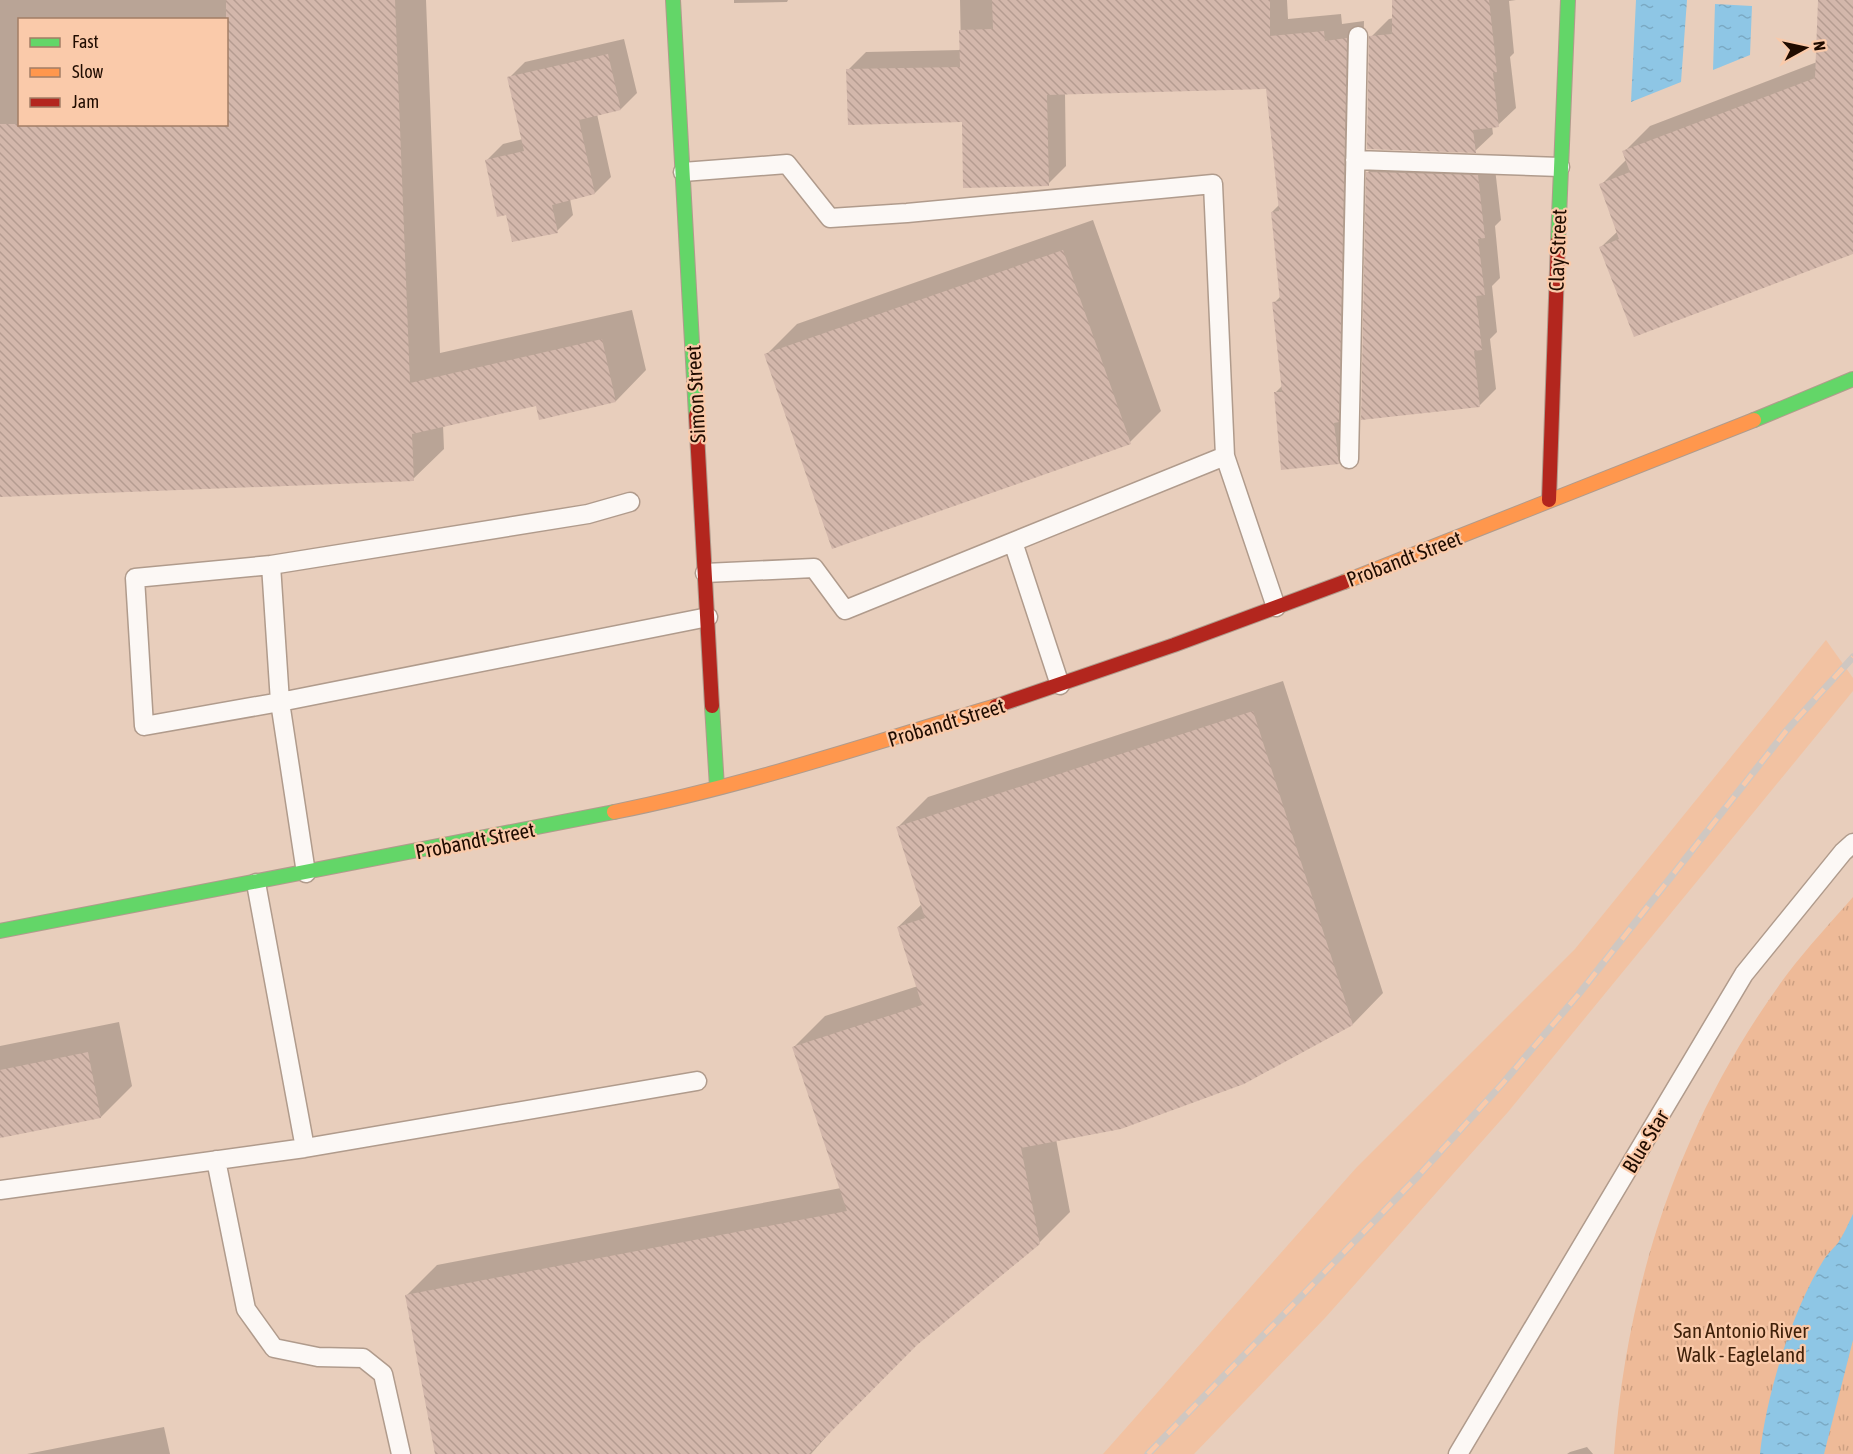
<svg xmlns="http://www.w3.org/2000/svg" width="1853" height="1454" viewBox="0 0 1853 1454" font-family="'Asap Condensed',sans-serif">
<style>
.built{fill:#f2c2a2}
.grass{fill:url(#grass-tufts)}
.water{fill:url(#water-ripples)}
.shadow{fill:#0003;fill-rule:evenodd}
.building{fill:url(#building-back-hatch)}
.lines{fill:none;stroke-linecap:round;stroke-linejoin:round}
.lane-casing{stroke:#b09b8c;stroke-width:21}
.fast-casing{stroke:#b09b8c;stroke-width:16}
.slow-casing{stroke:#b09b8c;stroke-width:16}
.jam-casing{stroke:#b09b8c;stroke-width:16}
.lane{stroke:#fcf8f5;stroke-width:18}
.fast{stroke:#63d668;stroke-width:14}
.slow{stroke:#ff974d;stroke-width:14}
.jam{stroke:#b3261e;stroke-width:14}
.rail-casing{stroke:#cfc7c1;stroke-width:7}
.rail{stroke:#facaaa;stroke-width:4.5;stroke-dasharray:14;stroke-linecap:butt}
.labels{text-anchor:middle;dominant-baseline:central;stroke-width:4.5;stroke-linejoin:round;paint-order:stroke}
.street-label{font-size:21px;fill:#200c00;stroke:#facaaa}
.park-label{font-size:21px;fill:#40210a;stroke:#facaaa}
</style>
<defs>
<pattern id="grass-tufts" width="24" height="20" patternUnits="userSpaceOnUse" patternTransform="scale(1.5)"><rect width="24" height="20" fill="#eeba98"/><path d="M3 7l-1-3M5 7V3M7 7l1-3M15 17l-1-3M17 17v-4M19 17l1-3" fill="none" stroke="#cc9f81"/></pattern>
<pattern id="water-ripples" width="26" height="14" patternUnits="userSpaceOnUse" patternTransform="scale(1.5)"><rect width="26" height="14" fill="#8ec6e5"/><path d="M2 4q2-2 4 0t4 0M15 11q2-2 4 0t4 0" fill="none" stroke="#7aa9c3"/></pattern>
<pattern id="building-back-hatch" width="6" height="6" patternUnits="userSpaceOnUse" patternTransform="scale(1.5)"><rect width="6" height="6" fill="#d3b7ab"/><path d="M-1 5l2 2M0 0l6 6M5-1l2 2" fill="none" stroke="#b59c91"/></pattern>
</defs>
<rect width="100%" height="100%" fill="#e8cebc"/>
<path class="built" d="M 1826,640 L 1853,678 L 1853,691 L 1508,1112 L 1325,1318 L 1194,1454 L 1103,1454 L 1356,1168 L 1575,949 Z"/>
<path class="grass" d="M 1853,897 L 1853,1454 L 1614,1454 C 1628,1277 1682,1116 1788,973 C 1808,947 1831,922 1853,897 Z"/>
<path class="water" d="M 1636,0 L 1687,0 L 1681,82 L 1631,102 Z
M 1715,4 L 1752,6 L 1750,55 L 1713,70 Z
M 1853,1214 L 1853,1340 L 1824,1454 L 1760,1454 C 1766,1395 1792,1311 1823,1261 C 1827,1254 1833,1249 1838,1243 C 1844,1234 1848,1224 1853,1214 Z"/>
<path class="shadow" d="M 0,0 L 426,0 L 440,353 L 632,310 L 646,370 L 616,401 L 537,404 L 443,425 L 444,449 L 413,479 L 0,496 ZM 20,20 L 226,20 L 226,124 L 20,124 Z
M 734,0 L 788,0 L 787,2 L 734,3 Z
M 960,0 L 1287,0 L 1288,19 L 1341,14 L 1342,24 L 1364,21 L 1356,444 L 1338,462 L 1275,393 L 1283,385 L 1274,303 L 1281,296 L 1272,212 L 1280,204 L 1267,88 L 1065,93 L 1066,166 L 1048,184 L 963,121 L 848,70 L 866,52 L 961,50 Z
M 1393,0 L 1516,0 L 1509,1 L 1514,53 L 1510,57 L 1516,108 L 1498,125 L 1492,126 L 1493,134 L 1475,151 L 1371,37 L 1389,19 L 1394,18 Z
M 1820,0 L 1853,0 L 1853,252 L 1601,247 L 1618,231 L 1601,185 L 1627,159 L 1624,152 L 1650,126 L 1817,62 Z
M 624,39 L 637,93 L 621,109 L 597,114 L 611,177 L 595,193 L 570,199 L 573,215 L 557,231 L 507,213 L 487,160 L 503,144 L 523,139 L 509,78 L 525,62 Z
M 1384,156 L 1494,160 L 1501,220 L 1495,226 L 1500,278 L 1492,286 L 1497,332 L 1490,339 L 1496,389 L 1479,406 L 1368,172 Z
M 1093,220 L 1161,411 L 1130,442 L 766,355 L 797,324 Z
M 1283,681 L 1383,993 L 1353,1024 L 1056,1139 L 1070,1212 L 1039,1243 L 916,1344 L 846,1414 L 811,1454 L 436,1454 L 406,1296 L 437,1265 L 841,1188 L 794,1047 L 825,1016 L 918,986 L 898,927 L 922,904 L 897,828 L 928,797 Z
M 119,1022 L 132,1086 L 101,1117 L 0,1137 L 0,1046 Z
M 164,1427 L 170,1454 L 27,1454 Z
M 1587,1447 L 1593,1454 L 1567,1454 L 1570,1452 Z"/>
<path class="building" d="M 226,0 L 395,0 L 410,383 L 602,339 L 616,402 L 539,420 L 536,406 L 412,434 L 414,481 L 0,497 L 0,124 L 226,124 Z
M 992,0 L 1270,0 L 1270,36 L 1324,31 L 1325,41 L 1347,38 L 1339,422 L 1334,423 L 1339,464 L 1281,470 L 1274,392 L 1282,392 L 1272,302 L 1280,301 L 1271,212 L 1279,211 L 1266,89 L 1047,95 L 1049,186 L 963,188 L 962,122 L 848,125 L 846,69 L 960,67 L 959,30 L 993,29 Z
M 1392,0 L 1489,0 L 1497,72 L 1493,73 L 1499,127 L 1473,130 L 1476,153 L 1367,149 L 1369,36 L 1392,34 Z
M 1818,0 L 1853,0 L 1853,254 L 1634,337 L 1599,247 L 1619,239 L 1599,184 L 1630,172 L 1622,151 L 1815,78 Z
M 608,54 L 621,110 L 579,120 L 595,194 L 552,205 L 558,233 L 512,242 L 506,215 L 497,217 L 485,160 L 524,151 L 507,77 Z
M 1366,172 L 1478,175 L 1485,238 L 1478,239 L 1485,295 L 1476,296 L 1482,350 L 1474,351 L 1480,407 L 1361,420 Z
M 1063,250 L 1131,444 L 832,549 L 764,354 Z
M 1253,711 L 1353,1025 L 1244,1084 L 1121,1129 L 1021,1148 L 1040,1244 L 917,1345 L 809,1454 L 435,1454 L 405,1295 L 847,1211 L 792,1047 L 922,1005 L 897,927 L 925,918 L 896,827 Z
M 88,1052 L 101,1118 L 0,1138 L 0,1070 Z"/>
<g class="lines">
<defs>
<path id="lane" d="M 1355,160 L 1560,167
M 683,172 L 787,164 L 830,218 L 907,213 L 1213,184 L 1225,456
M 1349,459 L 1358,36
M 1013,542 L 1060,685
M 271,565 L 135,578 L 144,726 L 280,702 L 271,565 L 588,514 L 630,502
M 705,573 L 814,568 L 845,610 L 1225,456 L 1276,607
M 306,873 L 280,702 L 708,617
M 256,883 L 305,1148
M 216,1160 L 246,1309 L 274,1348 L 318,1357 L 363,1358 L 383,1374 L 401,1454
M 0,1190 L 305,1148 L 697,1081
M 1458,1454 L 1744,974 L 1843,852 L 1853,843"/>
<path id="fast" d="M 673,0 L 696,415
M 1558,241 L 1568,0
M 1754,420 L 1853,379
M 712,706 L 717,787
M 0,931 L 614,812"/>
<path id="slow" d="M 1344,582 L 1754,420
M 614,812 C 744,786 870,744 996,706"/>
<path id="jam" d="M 696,415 L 712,706
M 1549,500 L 1558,241
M 996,706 L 1174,645 L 1344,582"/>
</defs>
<use href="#lane" class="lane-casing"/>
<use href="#fast" class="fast-casing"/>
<use href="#slow" class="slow-casing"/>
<use href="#jam" class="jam-casing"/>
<use href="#lane" class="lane"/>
<use href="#fast" class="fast"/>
<use href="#slow" class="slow"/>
<use href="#jam" class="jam"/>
<defs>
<path id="rail" d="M 1148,1454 L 1419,1175 L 1503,1083 L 1578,995 L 1786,731 L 1853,657"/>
</defs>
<use href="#rail" class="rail-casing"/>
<use href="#rail" class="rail"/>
</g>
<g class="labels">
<g class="street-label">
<text transform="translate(1557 250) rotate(-88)">Clay Street</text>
<text transform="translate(695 394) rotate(-93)">Simon Street</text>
<text transform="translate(1404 558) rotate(-21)">Probandt Street</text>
<text transform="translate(946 722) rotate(-17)">Probandt Street</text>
<text transform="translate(475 840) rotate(-11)">Probandt Street</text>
<text transform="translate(1645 1141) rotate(-59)">Blue Star</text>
</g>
<g class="park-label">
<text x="1741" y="1330">San Antonio River<tspan x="1741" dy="24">Walk - Eagleland</tspan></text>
</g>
</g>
<rect x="18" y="18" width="210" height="108" fill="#facaaa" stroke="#a37e66" stroke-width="1.5"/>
<rect x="30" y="38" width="30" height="9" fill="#63d668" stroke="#a37e66" stroke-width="1.5"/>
<text x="72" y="48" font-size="18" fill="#200c00">Fast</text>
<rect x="30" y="68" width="30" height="9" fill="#ff974d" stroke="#a37e66" stroke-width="1.5"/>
<text x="72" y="78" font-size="18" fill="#200c00">Slow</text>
<rect x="30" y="98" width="30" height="9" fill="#b3261e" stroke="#a37e66" stroke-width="1.5"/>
<text x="72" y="108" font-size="18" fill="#200c00">Jam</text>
<g transform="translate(1805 48) rotate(82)" stroke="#facaaa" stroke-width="4.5" paint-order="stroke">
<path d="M0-4.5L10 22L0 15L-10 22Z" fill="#200c00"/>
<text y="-9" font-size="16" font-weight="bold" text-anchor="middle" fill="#200c00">N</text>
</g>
</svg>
